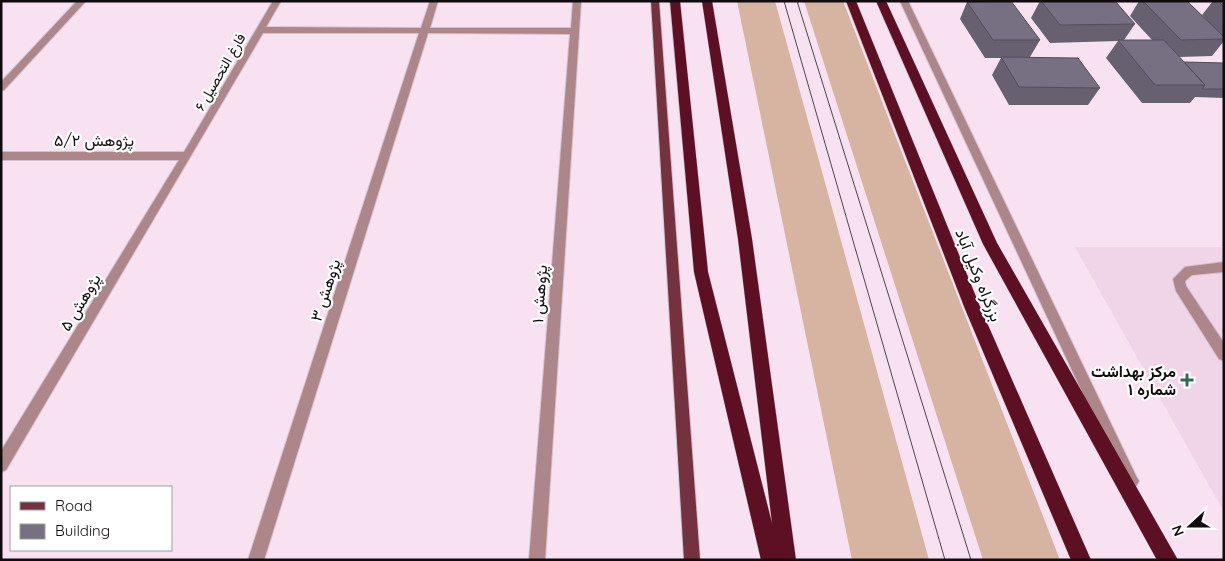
<svg xmlns="http://www.w3.org/2000/svg" width="1225" height="561" viewBox="0 0 1225 561" font-family="Quicksand,Vazirmatn,sans-serif">
<style>
.built{fill:#f0d4e8}
.forest{fill:#d7b3a2}
.lines{fill:none;stroke-linecap:round;stroke-linejoin:round}
.minor-casing{stroke:#d3bfcd;stroke-width:2}
.major-casing{stroke:#d3bfcd;stroke-width:2}
.highway-casing{stroke:#d3bfcd;stroke-width:1}
.minor{fill:#ad868a;fill-rule:evenodd}
.major{fill:#74323e;fill-rule:evenodd}
.highway{fill:#5d1024;fill-rule:evenodd}
.tram{stroke:#50454d;stroke-width:1}
.wall{fill:#666071}
.building{fill:#777083;stroke:#534e5c}
.poi-dot{fill:#306a53;stroke:#fff;stroke-width:2}
.labels{text-anchor:middle;dominant-baseline:central;stroke-width:4.5;stroke-linejoin:round;paint-order:stroke}
.far-street-label{font-size:14px;fill:#110a0f;stroke:#fff}
.street-label{font-size:16px;fill:#110a0f;stroke:#fff}
.poi-label{font-size:16px;font-weight:bold;fill:#110a0f;stroke:#fff;text-anchor:end}
</style>
<rect width="100%" height="100%" fill="#f8e2f1"/>
<path class="built" d="M 1075,247 L 1224,247 L 1224,512 Z"/>
<path class="forest" d="M 737,1 L 775,1 L 929,560 L 852,560 Z
M 804,1 L 843,1 L 1060,560 L 983,560 Z"/>
<g class="lines">
<defs>
<path id="minor" d="M 77,1 L 86,1 L 4,90 L 1,91 L 1,82 Z
M 273,1 L 281,1 L 266,27 L 421,28 L 430,1 L 438,1 L 430,28 L 571,28 L 573,1 L 581,1 L 545,560 L 529,560 L 570,34 L 428,33 L 264,560 L 248,560 L 419,33 L 263,33 L 6,470 L 1,472 L 1,451 L 179,160 L 1,160 L 1,152 L 184,152 Z
M 900,1 L 908,1 L 1136,476 L 1139,481 L 1136,486 L 1131,488 L 1126,486 Z
M 1224,262 L 1224,272 L 1192,275 L 1185,281 L 1186,286 L 1224,343 L 1224,361 L 1219,359 L 1176,291 L 1173,279 L 1185,267 Z"/>
<path id="major" d="M 651,1 L 659,1 L 700,560 L 684,560 Z"/>
<path id="highway" d="M 670,1 L 680,1 L 708,272 L 772,523 L 738,239 L 702,1 L 712,1 L 752,239 L 796,560 L 761,560 L 694,272 Z
M 846,1 L 856,1 L 981,309 L 1091,560 L 1071,560 L 965,309 Z
M 876,1 L 886,1 L 997,243 L 1178,560 L 1157,560 L 983,244 Z"/>
</defs>
<use href="#minor" class="minor-casing"/>
<use href="#major" class="major-casing"/>
<use href="#highway" class="highway-casing"/>
<use href="#minor" class="minor"/>
<use href="#major" class="major"/>
<use href="#highway" class="highway"/>
<path class="tram" d="M 784,1 L 945,560
M 797,1 L 971,560"/>
</g>
<path class="wall" d="M 1040,1 L 1115,1 L 1135,24 L 1124,40 L 1152,40 L 1130,16 L 1139,1 L 1187,1 L 1209,22 L 1202,15 L 1213,1 L 1224,1 L 1224,41 L 1212,56 L 1179,57 L 1184,62 L 1224,63 L 1224,98 L 1195,97 L 1190,103 L 1142,103 L 1106,58 L 1118,41 L 1050,43 L 1031,18 Z
M 967,2 L 1040,40 L 1030,57 L 1100,88 L 1088,105 L 1009,105 L 992,75 L 1001,58 L 985,58 L 960,19 Z"/>
<path class="building" d="M 1011,1 L 1040,40 L 993,40 L 967,2 Z
M 1041,1 L 1115,1 L 1135,24 L 1060,25 Z
M 1143,1 L 1187,1 L 1224,37 L 1224,39 L 1181,40 Z
M 1218,1 L 1224,1 L 1224,7 Z
M 1118,40 L 1164,40 L 1205,85 L 1155,85 Z
M 1001,57 L 1078,58 L 1100,88 L 1019,87 Z
M 1184,62 L 1224,63 L 1224,89 L 1202,89 L 1205,85 Z"/>
<path class="poi-dot" d="M1184.5 372.5h5v5h5v5h-5v5h-5v-5h-5v-5h5z"/>
<g class="labels">
<g class="far-street-label">
<text transform="translate(220 72) rotate(-60)">فارغ التحصیل ۶</text>
</g>
<g class="street-label">
<text x="94" y="140">پژوهش ۵/۲</text>
<text transform="translate(979 275) rotate(68)">بزرگراه وکیل آباد</text>
<text transform="translate(325 290) rotate(-72)">پژوهش ۳</text>
<text transform="translate(539 294) rotate(-86)">پژوهش ۱</text>
<text transform="translate(80 302) rotate(-59)">پژوهش ۵</text>
</g>
<g class="poi-label">
<text x="1176" y="371">مرکز بهداشت<tspan x="1176" dy="18">شماره ۱</tspan></text>
</g>
</g>
<rect width="1225" height="561" fill="none" stroke="#110a0f" stroke-width="5"/>
<rect x="10" y="486" width="162" height="65" fill="#ffffff" stroke="#a09d9f"/>
<rect x="20" y="502" width="25" height="8" fill="#74323e" stroke="#a09d9f"/>
<text x="55" y="511" font-size="15" fill="#110a0f">Road</text>
<rect x="20" y="524" width="25" height="15" fill="#777083" stroke="#a09d9f"/>
<text x="55" y="536" font-size="15" fill="#110a0f">Building</text>
<g transform="translate(1190 526) rotate(249)" stroke="#ffffff" stroke-width="4" paint-order="stroke">
<path d="M0-4L9 19L0 12L-9 19Z" fill="#110a0f"/>
<text y="-8" font-size="14" font-weight="bold" text-anchor="middle" fill="#110a0f">N</text>
</g>
</svg>
